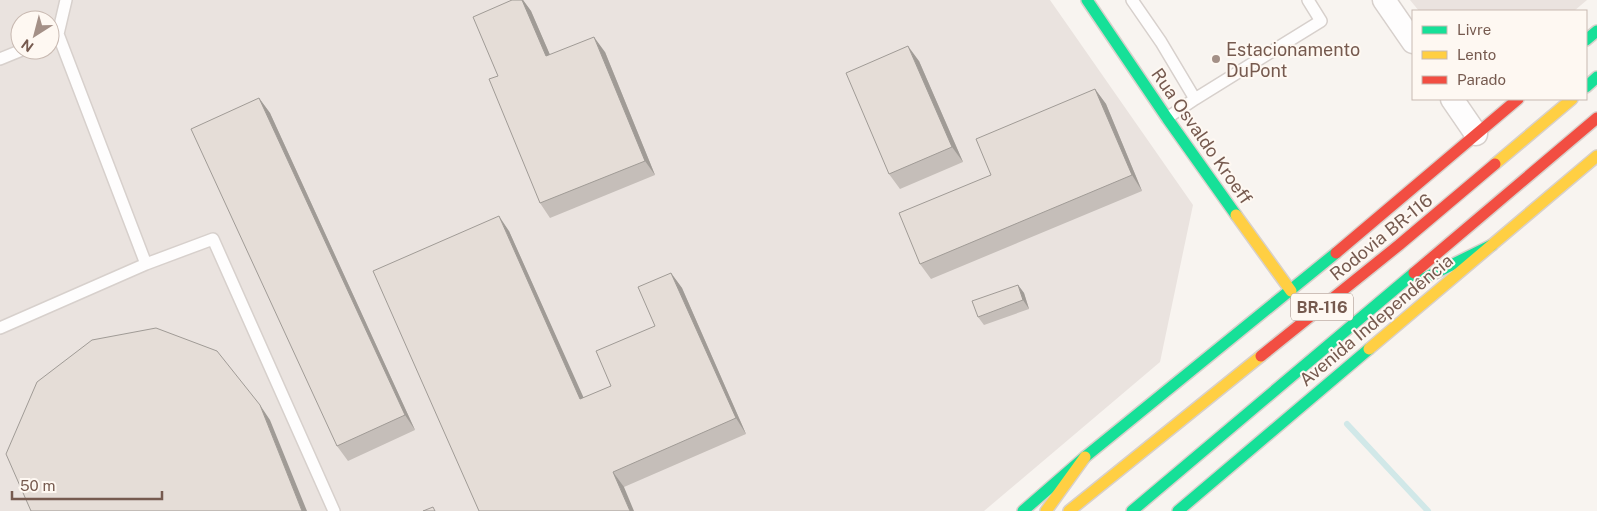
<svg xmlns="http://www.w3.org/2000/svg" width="1597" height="511" viewBox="0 0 1597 511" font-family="'Public Sans',sans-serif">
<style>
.industrial{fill:#eae3df;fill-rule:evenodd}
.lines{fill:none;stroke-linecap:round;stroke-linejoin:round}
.stream{stroke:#d1e8e8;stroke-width:6}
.lane-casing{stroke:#d7d0cc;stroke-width:14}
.street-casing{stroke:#d7d0cc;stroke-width:25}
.fast-casing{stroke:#d8d0cb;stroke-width:14}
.slow-casing{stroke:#d8d0cb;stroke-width:14}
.jam-casing{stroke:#d8d0cb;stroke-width:14}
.lane{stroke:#fefdfd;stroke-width:11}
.street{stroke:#fefdfd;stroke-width:22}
.fast{stroke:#16e098;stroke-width:11}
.slow{stroke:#ffcf43;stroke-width:11}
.jam{stroke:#f24e42;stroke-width:11}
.wall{fill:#c5beb9}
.shaded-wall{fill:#a09b96}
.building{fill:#e5ddd7;stroke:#a09b96}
.poi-dot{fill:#a49087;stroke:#fef8f2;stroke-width:2}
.labels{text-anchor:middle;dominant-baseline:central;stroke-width:4;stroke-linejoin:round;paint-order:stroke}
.shield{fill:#fef8f2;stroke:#9f8980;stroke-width:1}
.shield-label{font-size:16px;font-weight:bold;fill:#765a4f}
.poi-label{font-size:18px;fill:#765a4f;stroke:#fef8f2;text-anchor:start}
.street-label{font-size:18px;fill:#765a4f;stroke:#fef8f2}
</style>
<rect width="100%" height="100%" fill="#f8f4f0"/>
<path class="industrial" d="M 0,0 L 1050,0 L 1193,205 L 1160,362 L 984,511 L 0,511 ZM 20,20 L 50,20 L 50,50 L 20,50 Z
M 1410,0 L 1587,0 L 1574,11 L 1419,11 Z"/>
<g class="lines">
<path class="stream" d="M 1347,424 L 1428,511"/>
<defs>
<path id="lane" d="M 66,0 L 58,34 L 146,264
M 1132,0 L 1161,42 L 1195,99
M 0,59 L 22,50
M 1167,118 L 1195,99 L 1321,21 L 1308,0
M 0,328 L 146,264 L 213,239 L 334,511"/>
<path id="street" d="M 1384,0 L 1413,42
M 1452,99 L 1476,134"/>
<path id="fast" d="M 1087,0 L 1167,118 L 1236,215
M 1586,40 L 1597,31
M 1586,87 L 1597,77
M 1421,280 L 1492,245
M 1023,511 L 1085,457 L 1336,253
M 1132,511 L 1414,273
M 1178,511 L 1369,349"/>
<path id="slow" d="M 1495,164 L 1572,99
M 1236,215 L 1291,291
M 1369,349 L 1597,156
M 1046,511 L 1085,457
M 1069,511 L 1261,356"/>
<path id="jam" d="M 1336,253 L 1518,99
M 1414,273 L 1597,118
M 1261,356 L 1399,245 L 1495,164"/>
</defs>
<use href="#lane" class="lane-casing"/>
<use href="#street" class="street-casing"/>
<use href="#fast" class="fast-casing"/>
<use href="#slow" class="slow-casing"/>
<use href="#jam" class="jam-casing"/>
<use href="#lane" class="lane"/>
<use href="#street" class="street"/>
<use href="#fast" class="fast"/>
<use href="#slow" class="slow"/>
<use href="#jam" class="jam"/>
</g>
<path class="wall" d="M 512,0 L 523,0 L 531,11 L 550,55 L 605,52 L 655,175 L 550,218 L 540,203 L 498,76 Z
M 919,61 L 963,162 L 900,189 L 889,174 Z
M 1095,89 L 1106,104 L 1142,191 L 931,279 L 920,264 L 991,175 Z
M 259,98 L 270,113 L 415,430 L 348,461 L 337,446 Z
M 509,231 L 583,398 L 611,386 L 655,326 L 671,273 L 682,288 L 746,434 L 624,487 L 479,511 Z
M 1018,285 L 1024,293 L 1029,309 L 984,325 L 978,317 Z"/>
<path class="shaded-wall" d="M 522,0 L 523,0 L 531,11 L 557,71 L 546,56 Z
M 594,37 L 605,52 L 655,175 L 645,161 Z
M 908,46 L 919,61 L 963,162 L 952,147 Z
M 1095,89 L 1106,104 L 1142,191 L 1132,175 Z
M 259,98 L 270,113 L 415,430 L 405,415 Z
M 499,216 L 509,231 L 591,414 L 580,399 Z
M 671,273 L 682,288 L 746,434 L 736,418 Z
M 1018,285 L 1024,293 L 1029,309 L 1023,300 Z
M 260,405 L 270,420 L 307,511 L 302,511 Z
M 613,472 L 624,487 L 634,511 L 630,511 Z"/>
<path class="building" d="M 512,0 L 522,0 L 546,56 L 594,37 L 645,161 L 540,203 L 489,79 L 498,76 L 473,17 Z
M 908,46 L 952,147 L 889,174 L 846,73 Z
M 1095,89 L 1132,175 L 920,264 L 899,213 L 991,175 L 976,139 Z
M 259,98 L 405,415 L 337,446 L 191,129 Z
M 499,216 L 580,399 L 611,386 L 596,351 L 655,326 L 638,287 L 671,273 L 736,418 L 613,472 L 630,511 L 479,511 L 373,271 Z
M 1018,285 L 1023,300 L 978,317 L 972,301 Z
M 156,328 L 217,351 L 260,405 L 302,511 L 31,511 L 6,454 L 37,382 L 92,340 Z
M 433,507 L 435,511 L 423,511 Z"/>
<circle class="poi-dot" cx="1216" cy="59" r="5"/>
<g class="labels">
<rect class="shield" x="1291" y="293.5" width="62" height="27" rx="4"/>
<g class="shield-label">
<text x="1322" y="307">BR-116</text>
</g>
<g class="poi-label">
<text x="1226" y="49">Estacionamento<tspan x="1226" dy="21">DuPont</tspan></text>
</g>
<g class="street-label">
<text transform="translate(1202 136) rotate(55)">Rua Osvaldo Kroeff</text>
<text transform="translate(1381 237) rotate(-39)">Rodovia BR-116</text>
<text transform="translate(1376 320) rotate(-40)">Avenida Independência</text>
</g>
</g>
<rect x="1412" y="10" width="175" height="90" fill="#fef8f2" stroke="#c8b9b1"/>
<rect x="1422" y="26" width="25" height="8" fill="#16e098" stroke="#c8b9b1"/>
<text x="1457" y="35" font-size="15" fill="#765a4f">Livre</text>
<rect x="1422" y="51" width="25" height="8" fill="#ffcf43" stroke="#c8b9b1"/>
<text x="1457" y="60" font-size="15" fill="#765a4f">Lento</text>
<rect x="1422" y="76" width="25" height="8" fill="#f24e42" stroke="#c8b9b1"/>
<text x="1457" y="85" font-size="15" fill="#765a4f">Parado</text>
<g transform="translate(35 35) rotate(216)"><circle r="24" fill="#fef8f2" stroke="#c8b9b1"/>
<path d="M0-4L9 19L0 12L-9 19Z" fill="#a49087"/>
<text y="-8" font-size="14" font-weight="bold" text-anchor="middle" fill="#765a4f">N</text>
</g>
<path d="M12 491v8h150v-8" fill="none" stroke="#765a4f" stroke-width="2.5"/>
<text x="20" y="491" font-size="15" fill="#765a4f" stroke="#fef8f2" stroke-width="4" paint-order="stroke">50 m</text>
</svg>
